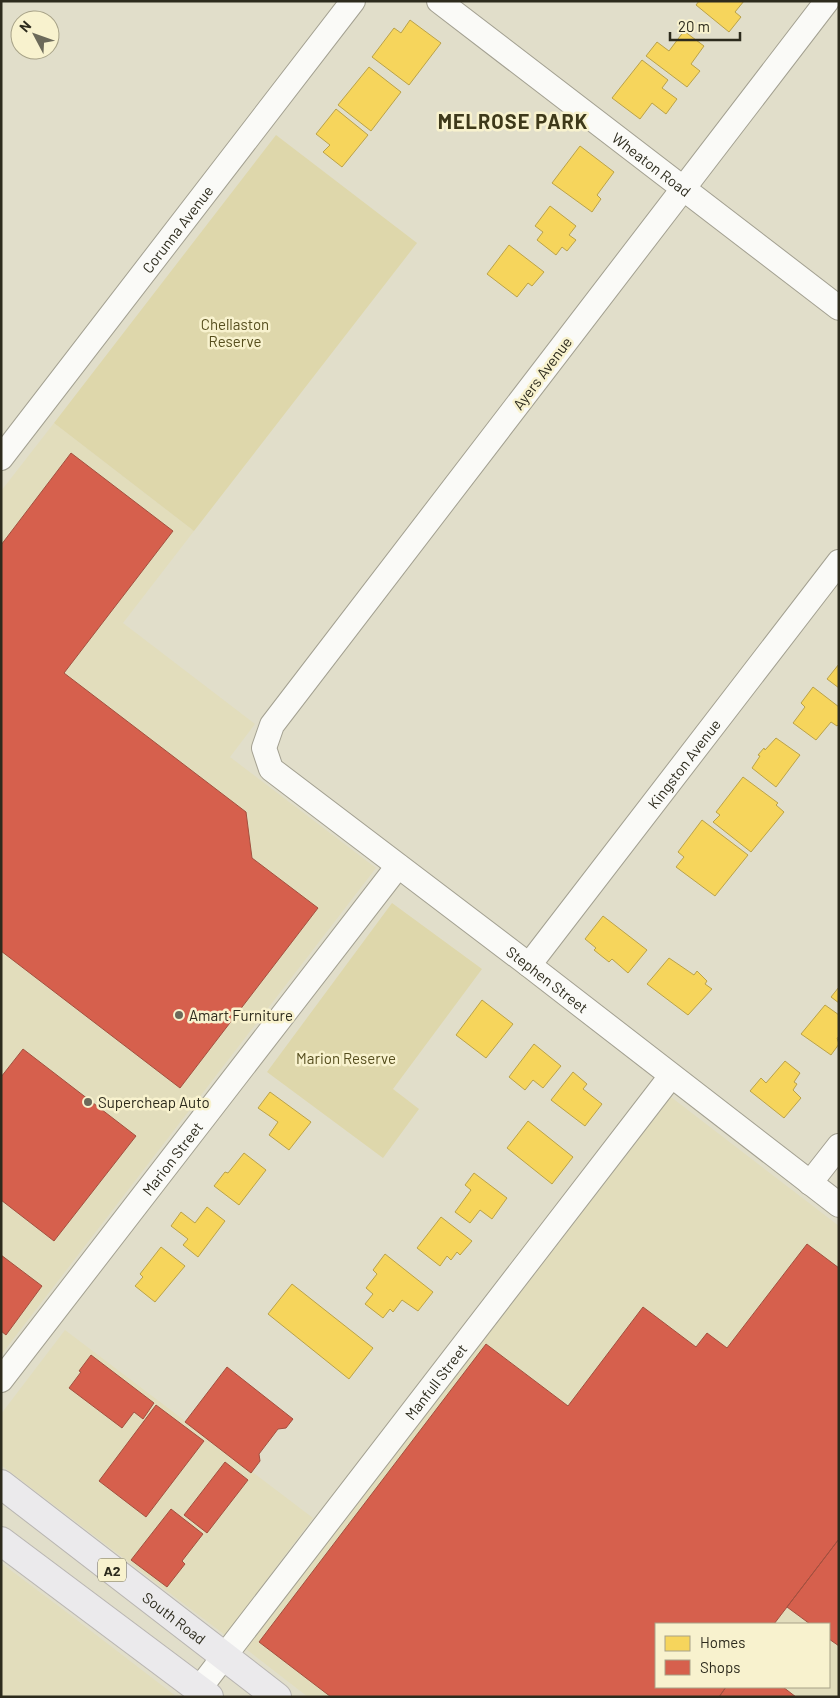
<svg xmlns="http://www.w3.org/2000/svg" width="840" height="1698" viewBox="0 0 840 1698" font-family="Barlow,sans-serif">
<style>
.built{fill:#e2ddbc;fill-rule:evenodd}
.green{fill:#ded7ab}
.homes{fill:#f6d55c;stroke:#baa249}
.shops{fill:#d6604d;stroke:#a3503f}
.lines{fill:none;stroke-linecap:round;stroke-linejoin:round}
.street-casing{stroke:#a3a091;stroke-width:26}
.highway-casing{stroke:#b8b5b1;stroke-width:30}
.street{stroke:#fafaf7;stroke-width:24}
.highway{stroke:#ebeaec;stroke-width:28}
.poi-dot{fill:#6c6a5a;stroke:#f8f2ce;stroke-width:2}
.labels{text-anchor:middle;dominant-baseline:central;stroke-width:5;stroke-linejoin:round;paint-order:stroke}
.shield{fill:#f8f2ce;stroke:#6a6752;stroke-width:1}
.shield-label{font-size:14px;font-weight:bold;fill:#2d2b1d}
.street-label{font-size:15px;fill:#2d2b1d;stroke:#f8f2ce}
.park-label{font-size:15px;fill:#564e1e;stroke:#f8f2ce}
.poi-label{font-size:15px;fill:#2d2b1d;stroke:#f8f2ce;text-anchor:start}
.district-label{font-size:20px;font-weight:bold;letter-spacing:1px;fill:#3e391a;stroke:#f8f2ce}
</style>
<rect width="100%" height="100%" fill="#e1deca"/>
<path class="built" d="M 54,423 L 194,531 L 123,623 L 255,724 L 230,757 L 376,868 L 1,1355 L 1,491 Z
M 671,1097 L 839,1226 L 839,1697 L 308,1697 L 246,1649 ZM 656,1624 L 829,1624 L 829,1687 L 656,1687 Z
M 65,1330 L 313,1518 L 225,1635 L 1,1465 L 1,1414 Z
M 1,1563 L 65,1611 L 177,1697 L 1,1697 Z"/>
<path class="green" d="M 276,135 L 417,243 L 194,531 L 54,423 Z
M 392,903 L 482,969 L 393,1089 L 419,1109 L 383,1158 L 267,1072 Z"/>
<path class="homes" d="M 699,1 L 744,1 L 735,12 L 741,17 L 729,32 L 696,5 Z
M 410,20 L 441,43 L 409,85 L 372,57 L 394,28 L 401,33 Z
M 684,31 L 704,46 L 691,64 L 700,71 L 687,87 L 646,56 L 657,42 L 669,51 Z
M 642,60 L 668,80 L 662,88 L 677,99 L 666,114 L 652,103 L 640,119 L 612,98 Z
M 369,67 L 401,92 L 371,131 L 338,105 Z
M 336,109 L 368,135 L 342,167 L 323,152 L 330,145 L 316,134 Z
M 580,146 L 614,172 L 597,195 L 601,199 L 592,212 L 552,183 Z
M 550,206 L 576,226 L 569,235 L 576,240 L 567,251 L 562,247 L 556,255 L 537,240 L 543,232 L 535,226 Z
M 509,245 L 544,272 L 532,286 L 528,283 L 517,297 L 487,274 Z
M 839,664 L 839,688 L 827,679 Z
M 813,687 L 839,707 L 839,724 L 837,726 L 831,722 L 816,740 L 793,723 L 805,707 L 801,703 Z
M 776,738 L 800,755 L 776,787 L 752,768 L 760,756 L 758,755 L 764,748 L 765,750 Z
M 743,777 L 778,803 L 776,805 L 784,812 L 751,852 L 713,822 L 720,815 L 716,812 Z
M 702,820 L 748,855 L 715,896 L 676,867 L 684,857 L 678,852 Z
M 603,916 L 647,950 L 628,973 L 612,959 L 609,962 L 594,950 L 596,948 L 585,939 Z
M 669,958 L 694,975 L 697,971 L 707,981 L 705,984 L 712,989 L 688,1015 L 647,984 Z
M 839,987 L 839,1003 L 831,997 Z
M 482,1000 L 513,1024 L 486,1058 L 456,1035 Z
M 825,1005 L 839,1015 L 839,1037 L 837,1038 L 839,1044 L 831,1055 L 801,1034 Z
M 534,1044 L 561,1066 L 543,1088 L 533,1080 L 525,1090 L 509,1077 Z
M 785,1061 L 800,1073 L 794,1082 L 797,1084 L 793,1090 L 801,1098 L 784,1118 L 750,1091 L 761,1078 L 766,1083 Z
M 573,1072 L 587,1084 L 583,1089 L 602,1104 L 585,1126 L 551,1100 Z
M 270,1092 L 311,1122 L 289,1150 L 269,1135 L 278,1122 L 258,1108 Z
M 528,1121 L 573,1157 L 552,1184 L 507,1148 Z
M 244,1153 L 266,1170 L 239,1205 L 214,1186 L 225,1172 L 228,1173 Z
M 474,1173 L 507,1198 L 492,1219 L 480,1210 L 470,1223 L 455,1212 L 471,1190 L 465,1185 Z
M 207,1207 L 225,1221 L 198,1257 L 183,1245 L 188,1239 L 171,1226 L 181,1212 L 195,1223 Z
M 441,1217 L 472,1241 L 460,1255 L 457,1252 L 451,1260 L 447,1256 L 440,1266 L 417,1248 Z
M 161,1247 L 185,1266 L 155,1302 L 135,1286 L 143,1277 L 140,1274 Z
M 385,1254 L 433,1292 L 418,1311 L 402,1300 L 393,1312 L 390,1309 L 383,1318 L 365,1304 L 373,1294 L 366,1288 L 377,1274 L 373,1270 Z
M 292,1284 L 373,1348 L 349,1379 L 268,1314 Z"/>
<path class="shops" d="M 71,453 L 173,531 L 64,673 L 246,812 L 252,858 L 318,908 L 180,1088 L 1,951 L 1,545 Z
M 23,1049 L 136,1136 L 54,1241 L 1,1200 L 1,1077 Z
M 807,1244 L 839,1268 L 839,1539 L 774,1624 L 656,1624 L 656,1687 L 726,1687 L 719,1697 L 331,1697 L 259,1642 L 486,1344 L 568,1406 L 643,1307 L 696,1347 L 707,1333 L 727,1348 Z
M 1,1255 L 42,1286 L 6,1335 L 1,1331 Z
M 91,1355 L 154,1403 L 143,1419 L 134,1412 L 122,1428 L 69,1388 L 81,1372 L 79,1371 Z
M 227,1367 L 293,1419 L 286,1428 L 278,1429 L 259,1454 L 260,1461 L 251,1473 L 185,1422 Z
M 156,1405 L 204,1441 L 146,1517 L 99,1481 Z
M 225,1462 L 248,1480 L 207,1533 L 184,1515 Z
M 171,1509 L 203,1534 L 182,1561 L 185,1564 L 167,1587 L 131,1560 Z
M 839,1539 L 839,1646 L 829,1639 L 829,1624 L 810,1624 L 787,1607 Z
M 726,1687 L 783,1687 L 796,1697 L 719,1697 Z"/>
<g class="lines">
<defs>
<g id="street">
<path id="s1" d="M 439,1 L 839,308"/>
<path id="s2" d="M 827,1 L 272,725 L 264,748 L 271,769 L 529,965 L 839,1205"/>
<path id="s3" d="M 1,458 L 353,1"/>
<path id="s4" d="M 529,965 L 839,562"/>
<path d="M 810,1183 L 839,1146"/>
<path id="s5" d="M 1,1380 L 398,866"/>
<path id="s6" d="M 199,1689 L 671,1076"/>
</g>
<g id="highway">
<path id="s7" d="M 1,1484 L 277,1697"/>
<path d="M 1,1541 L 209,1697"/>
</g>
</defs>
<use href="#street" class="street-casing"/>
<use href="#highway" class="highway-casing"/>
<use href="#street" class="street"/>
<use href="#highway" class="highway"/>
</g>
<g class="poi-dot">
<circle cx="179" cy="1015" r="5"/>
<circle cx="88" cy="1102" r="5"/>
</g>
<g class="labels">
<rect class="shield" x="98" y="1558.5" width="28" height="23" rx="4"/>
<g class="shield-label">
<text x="112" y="1570">A2</text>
</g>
<g class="street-label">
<text stroke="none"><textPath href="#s1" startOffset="268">Wheaton Road</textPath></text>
<text stroke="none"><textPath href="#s3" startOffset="289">Corunna Avenue</textPath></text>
<text transform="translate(542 373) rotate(-53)">Ayers Avenue</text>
<text stroke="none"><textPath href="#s4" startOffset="254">Kingston Avenue</textPath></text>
<text stroke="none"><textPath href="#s2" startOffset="1306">Stephen Street</textPath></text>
<text stroke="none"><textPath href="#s5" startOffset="280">Marion Street</textPath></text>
<text stroke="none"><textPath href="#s6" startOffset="388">Manfull Street</textPath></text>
<text stroke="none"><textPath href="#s7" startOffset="219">South Road</textPath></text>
</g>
<g class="park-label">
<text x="235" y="324">Chellaston<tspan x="235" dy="17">Reserve</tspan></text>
<text x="346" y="1058">Marion Reserve</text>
</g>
<g class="poi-label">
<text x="189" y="1015">Amart Furniture</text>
<text x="98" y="1102">Supercheap Auto</text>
</g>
<g class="district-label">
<text x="513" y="121">MELROSE PARK</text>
</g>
</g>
<rect width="840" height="1698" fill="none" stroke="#2d2b1d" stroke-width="5"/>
<rect x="655" y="1623" width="175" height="65" fill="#f8f2ce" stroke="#a7a287"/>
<rect x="665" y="1636" width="25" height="15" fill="#f6d55c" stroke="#a7a287"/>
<text x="700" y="1648" font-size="15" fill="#2d2b1d">Homes</text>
<rect x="665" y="1660" width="25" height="15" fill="#d6604d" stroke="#a7a287"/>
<text x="700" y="1673" font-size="15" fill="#2d2b1d">Shops</text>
<g transform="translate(35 35) rotate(311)"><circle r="24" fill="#f8f2ce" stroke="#a7a287"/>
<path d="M0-4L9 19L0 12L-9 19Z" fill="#6c6a5a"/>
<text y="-8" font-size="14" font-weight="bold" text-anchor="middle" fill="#2d2b1d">N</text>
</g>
<path d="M670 32v8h70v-8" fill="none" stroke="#2d2b1d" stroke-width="2.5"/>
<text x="678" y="32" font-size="15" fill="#2d2b1d" stroke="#f8f2ce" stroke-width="4" paint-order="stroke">20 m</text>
</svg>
